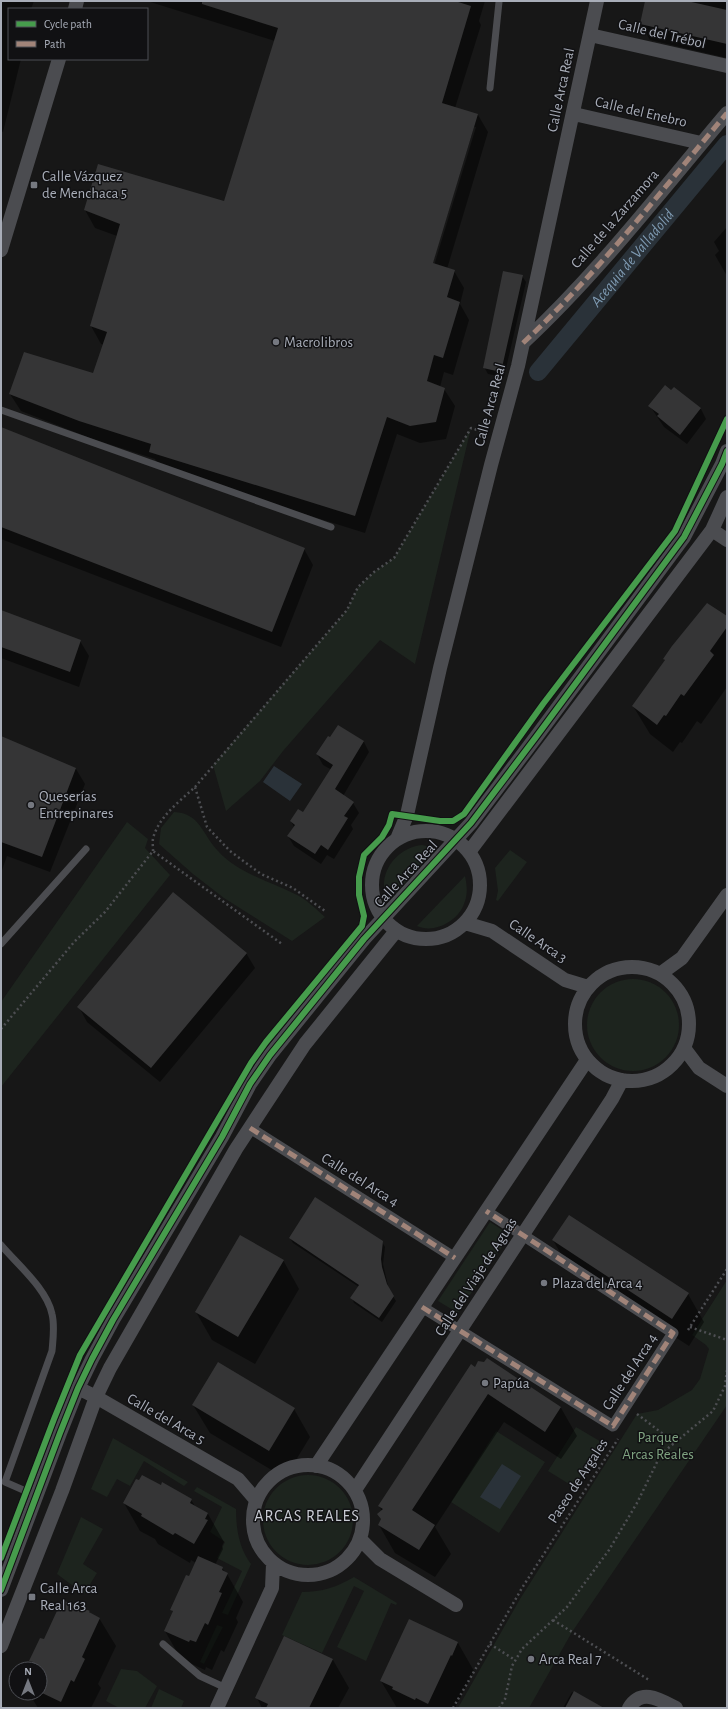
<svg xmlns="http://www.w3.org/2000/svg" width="728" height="1709" viewBox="0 0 728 1709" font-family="'Alegreya Sans',sans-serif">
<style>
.green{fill:#1d241e}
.water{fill:#2a3239}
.shadow{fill:#0007;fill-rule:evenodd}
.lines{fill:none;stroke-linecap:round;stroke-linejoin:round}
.canal{stroke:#2a3239;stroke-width:18}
.building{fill:#353536}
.path{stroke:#4d4e52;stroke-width:2.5;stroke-dasharray:2 3;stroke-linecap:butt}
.service{stroke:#4b4c50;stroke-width:7}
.pedestrian{stroke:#4b4c50;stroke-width:11}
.minor{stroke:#4b4c50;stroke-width:14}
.quiet{stroke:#a18479;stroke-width:5;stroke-dasharray:10 5;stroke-linecap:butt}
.cycleway-casing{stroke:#111113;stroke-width:8}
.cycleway{stroke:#469c4c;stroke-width:6}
.poi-dot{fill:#757880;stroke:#111113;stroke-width:1.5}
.labels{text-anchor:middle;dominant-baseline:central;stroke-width:3;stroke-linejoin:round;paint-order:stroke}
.street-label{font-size:15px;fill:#a8adb8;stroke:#111113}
.poi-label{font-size:15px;fill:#a8adb8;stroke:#111113;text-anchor:start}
.park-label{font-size:15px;fill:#7fa381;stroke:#111113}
.water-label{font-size:16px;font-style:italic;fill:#7f9bb3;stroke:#111113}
.neighbourhood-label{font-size:16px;letter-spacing:1px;fill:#c9ccd4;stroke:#111113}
</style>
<rect width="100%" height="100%" fill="#171717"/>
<path class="green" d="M 471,428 L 415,664 L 380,640 L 283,751 L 260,781 L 226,811 L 213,765 L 347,610 L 358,587 L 374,572 L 394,558 Z
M 174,812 C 200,813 202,834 218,851 C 238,873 269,881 295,894 C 306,899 316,909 325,917 L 292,941 L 224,898 L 193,874 L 159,844 L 161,828 Z
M 127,822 L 148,839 L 145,848 L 170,875 L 1,1087 L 1,1002 Z
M 422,845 L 436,848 L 388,902 C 375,876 395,848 422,845 Z
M 510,850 L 527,862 L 498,901 L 496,900 L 498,891 L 495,868 Z
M 465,876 C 467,885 468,895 464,904 C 458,921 434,934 417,926 Z
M587 1025a46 46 0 1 1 92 0a46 46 0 1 1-92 0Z
M 490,1222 L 510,1235 L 458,1313 L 438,1301 Z
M 727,1280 L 727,1405 L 572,1632 L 529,1708 L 458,1708 L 520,1599 L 637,1414 L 658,1410 L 692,1390 L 700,1379 L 709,1349 L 706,1345 L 692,1335 Z
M 576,1427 L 603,1443 L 574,1487 L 548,1471 Z
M 496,1431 L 545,1462 L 499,1533 L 451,1502 Z
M 113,1438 L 188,1482 L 184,1486 L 144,1461 L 130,1486 L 117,1479 L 107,1497 L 91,1489 Z
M263 1520a45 45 0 1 1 90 0a45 45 0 1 1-90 0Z
M 197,1487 L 236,1509 C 236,1529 239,1548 251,1564 L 228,1615 L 222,1613 L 242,1571 L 217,1558 L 225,1542 L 210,1532 L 222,1507 L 194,1491 Z
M 81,1517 L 103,1529 L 83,1564 L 97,1573 L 84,1594 L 57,1574 Z
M 354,1577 L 397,1603 L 396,1605 L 391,1603 L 366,1661 L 337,1647 L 364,1591 L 354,1586 L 322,1653 L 282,1635 L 302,1592 C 322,1592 337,1587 354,1577 Z
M 217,1625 L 223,1627 L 204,1664 L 200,1662 Z
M 121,1669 L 137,1671 L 157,1686 L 145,1708 L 119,1708 L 106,1701 Z
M 159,1689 L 184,1701 L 181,1708 L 151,1708 Z"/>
<path class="water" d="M 274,766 L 302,784 L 290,801 L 263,782 Z
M 502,1464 L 521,1476 L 500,1509 L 480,1497 Z"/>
<path class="shadow" d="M 1,1 L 34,1 L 31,9 L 9,9 L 9,59 L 21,59 L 3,132 L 1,131 Z
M 147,1 L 485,1 L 479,21 L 481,25 L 455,108 L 478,115 L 488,132 L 447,269 L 454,271 L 464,288 L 460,304 L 469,320 L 453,375 L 444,372 L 440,387 L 444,389 L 455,406 L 446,439 L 420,443 L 397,434 L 365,533 L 161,469 L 155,459 L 90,438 L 21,411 L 10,394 L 94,375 L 104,345 L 101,344 L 91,326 L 117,236 L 95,228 L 85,210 L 224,202 L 275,41 ZM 474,127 L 476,127 L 433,269 L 431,268 Z
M 646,1 L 727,1 L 727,58 L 650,40 L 641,24 Z
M 727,227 L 727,276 L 715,255 L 719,251 L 714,242 Z
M 522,276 L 526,282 L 504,377 L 488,374 L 484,367 Z
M 674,388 L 701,409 L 706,419 L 687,444 L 664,427 L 650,406 Z
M 1,428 L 304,549 L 313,565 L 281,647 L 1,539 Z
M 1,611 L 80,641 L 89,656 L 79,687 L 1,658 Z
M 727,617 L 727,687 L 701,724 L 697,721 L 682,743 L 680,742 L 673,752 L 650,734 L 633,706 L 665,661 L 664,659 Z
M 338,727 L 364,742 L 369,752 L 343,796 L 353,803 L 359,813 L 351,825 L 353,829 L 334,859 L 327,855 L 321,864 L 294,846 L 288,836 L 294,827 L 291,821 L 303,813 L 332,770 L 323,765 L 317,754 L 331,739 Z
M 1,737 L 76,769 L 85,784 L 50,872 L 7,856 L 1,873 Z
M 246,953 L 255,968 L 160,1082 L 87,1022 L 79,1007 Z
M 290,1238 L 382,1242 L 385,1247 L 383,1264 L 389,1290 L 396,1301 L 382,1322 L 354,1303 L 352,1298 L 359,1287 L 293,1243 Z
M 553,1240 L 688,1294 L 704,1322 L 689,1346 L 569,1268 Z
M 283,1260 L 299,1289 L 255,1364 L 212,1340 L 196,1312 Z
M 487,1359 L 561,1408 L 577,1436 L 561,1459 L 504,1422 L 435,1527 L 451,1554 L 435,1577 L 395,1553 L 379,1525 L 382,1520 L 382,1511 L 379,1506 L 476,1368 L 485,1363 Z
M 193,1405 L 294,1409 L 310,1437 L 285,1478 L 210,1433 Z
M 191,1500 L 195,1506 L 208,1514 L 224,1542 L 222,1546 L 223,1549 L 215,1565 L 222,1568 L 227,1574 L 243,1602 L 236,1618 L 238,1622 L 224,1652 L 221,1650 L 212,1670 L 206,1667 L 205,1670 L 181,1659 L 165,1631 L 173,1612 L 172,1610 L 196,1563 L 191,1560 L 190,1563 L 158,1544 L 155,1539 L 140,1531 L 124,1503 Z
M 89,1611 L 91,1614 L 99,1618 L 116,1646 L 98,1684 L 101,1688 L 91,1708 L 38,1708 L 29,1693 L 40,1693 L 40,1669 L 31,1669 L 33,1665 L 30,1661 L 44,1641 Z
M 285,1638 L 333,1660 L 349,1688 L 338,1708 L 262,1708 L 257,1698 Z
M 458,1643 L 474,1671 L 455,1708 L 397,1708 L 381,1681 Z
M 572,1692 L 602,1708 L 563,1708 Z"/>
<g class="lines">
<path class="canal" id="s1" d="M 538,372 L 727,144"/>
</g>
<path class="building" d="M 202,1 L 455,1 L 471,6 L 442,103 L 478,114 L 433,263 L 455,270 L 447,297 L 460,302 L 443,358 L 434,355 L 427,381 L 445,388 L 436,422 L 410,426 L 387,417 L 355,516 L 149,452 L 151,444 L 79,421 L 9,394 L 24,352 L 93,373 L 107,332 L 90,326 L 120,224 L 84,210 L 98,164 L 224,201 L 278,28 L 202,4 Z
M 645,1 L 687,1 L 727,10 L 727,44 L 640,24 Z
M 503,271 L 523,275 L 501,372 L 483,368 Z
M 665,385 L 671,390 L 674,387 L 701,408 L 680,435 L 657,416 L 659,414 L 648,406 Z
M 1,427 L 305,548 L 272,632 L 1,527 Z
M 707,603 L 727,616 L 727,627 L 710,651 L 714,655 L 684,696 L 681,694 L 666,716 L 664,715 L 657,725 L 632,706 L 665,660 L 663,659 L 672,646 Z
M 1,610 L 81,640 L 70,672 L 1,647 Z
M 338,725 L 364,741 L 335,789 L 354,802 L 344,816 L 348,818 L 328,850 L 321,845 L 315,854 L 287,836 L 295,825 L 290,821 L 298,809 L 303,812 L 333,765 L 316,754 L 328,736 L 330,737 Z
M 1,736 L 76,768 L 42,857 L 1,842 Z
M 173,892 L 247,953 L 151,1068 L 77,1007 Z
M 315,1197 L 383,1241 L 381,1259 L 382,1267 L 387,1284 L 394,1296 L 379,1318 L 350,1298 L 359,1285 L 289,1238 Z
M 569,1215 L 689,1293 L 672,1319 L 552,1240 Z
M 240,1235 L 284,1260 L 238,1337 L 195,1312 Z
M 487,1358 L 561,1407 L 545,1432 L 488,1394 L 412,1510 L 435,1525 L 419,1550 L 378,1525 L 381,1519 L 377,1514 L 383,1509 L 378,1506 L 471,1364 L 475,1367 L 478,1361 L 484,1362 Z
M 218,1362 L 295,1408 L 269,1451 L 192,1405 Z
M 142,1475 L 161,1485 L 162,1482 L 192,1499 L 190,1503 L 208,1513 L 205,1519 L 208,1520 L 194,1544 L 175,1533 L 173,1535 L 141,1516 L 142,1514 L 123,1503 L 136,1479 L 139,1480 Z
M 198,1556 L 223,1567 L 222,1570 L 228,1573 L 219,1592 L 222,1593 L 208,1625 L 205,1623 L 196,1642 L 190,1640 L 189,1642 L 164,1631 L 173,1611 L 170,1610 L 186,1575 L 189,1576 Z
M 62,1600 L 90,1611 L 89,1612 L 100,1618 L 82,1657 L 85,1659 L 74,1682 L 71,1680 L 61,1702 L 40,1692 L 40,1669 L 30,1669 L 33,1662 L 29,1661 L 40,1638 L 44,1639 Z
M 409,1619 L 458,1642 L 452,1656 L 451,1655 L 428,1704 L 416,1698 L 415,1700 L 392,1689 L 393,1687 L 380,1681 Z
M 284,1636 L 333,1659 L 309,1708 L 266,1708 L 268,1704 L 255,1698 Z
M 574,1691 L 604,1708 L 565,1708 Z"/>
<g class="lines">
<path class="path" d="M 195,787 L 347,610 L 358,587 L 374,572 L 394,558 L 471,428 L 484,432
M 153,851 C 153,846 152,839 154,835 C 161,815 180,801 195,787 L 207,827 L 230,851 L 261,874 L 293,888 L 325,911
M 1,1029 L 75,941 L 105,912 L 153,851 L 282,944
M 690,1327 L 727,1340
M 688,1330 L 727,1269
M 637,1414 L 675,1443
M 553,1620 L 649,1680
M 490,1644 L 515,1660
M 453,1708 L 522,1588 L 618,1439
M 499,1708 L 505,1699 L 512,1666 L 522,1649 L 567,1607 L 609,1550 L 637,1503 L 661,1454 L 713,1411 L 725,1386 L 727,1370"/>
<path class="service" d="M 490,88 L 499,2
M 1,410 L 331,527
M 1,944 L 86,849
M 1,1245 C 17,1264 47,1289 52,1314 C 55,1326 53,1339 52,1351 L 5,1482 L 37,1496
M 163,1644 L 200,1676 L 226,1688"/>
<path class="pedestrian" d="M 250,1128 L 455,1258
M 422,1307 L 613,1426 L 673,1333 L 486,1211"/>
<path class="minor" d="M 75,9 L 77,1
M 590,35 L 727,66
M 574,114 L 701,143
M 1,250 L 59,59
M 523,343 C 598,273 661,191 727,113
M 712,530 L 727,540
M372 885a54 54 0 1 1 108 0a54 54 0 1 1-108 0Z
M 397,839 L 407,815 L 440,668 L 491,465 L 518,366 L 597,1
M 469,852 L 712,530 L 727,497
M 465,923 L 492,931 L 565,980 L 588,987
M575 1024a57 57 0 1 1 114 0a57 57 0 1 1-114 0Z
M 660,974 L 682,958 L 727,895
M 684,1048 L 699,1068 L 727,1086
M 78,1388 L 96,1397 L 238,1479 L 256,1500
M253 1520a55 55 0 1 1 110 0a55 55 0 1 1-110 0Z
M 316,1466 L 587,1060
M 355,1490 L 612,1099 L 622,1080
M 360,1539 L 380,1559 L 456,1605
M 1,1590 L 60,1433 L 78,1388 L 92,1359 L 113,1320 L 222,1137 L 250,1084 L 270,1055 L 364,939 L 471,823 L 536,737 L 684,537 L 722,464 L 727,451
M 1,1646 L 62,1491 L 96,1397 L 110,1368 L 236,1149 L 305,1044 L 396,931
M 217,1708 L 272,1588 L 273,1564
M 629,1708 C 641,1688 659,1699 676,1708"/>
<path class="quiet" d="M 523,343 C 598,273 661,191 727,113
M 250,1128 L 455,1258
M 422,1307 L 613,1426 L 673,1333 L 486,1211"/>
<defs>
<path id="cycleway" d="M 1,1558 L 54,1419 L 80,1355 L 251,1063 L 266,1042 L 362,926 L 364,916 L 359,895 L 359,877 L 364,855 L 382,837 L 389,825 L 392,814 L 440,821 L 453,821 L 464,814 L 543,704 L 675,531 L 727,419
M 1,1590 L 60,1433 L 78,1388 L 92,1359 L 113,1320 L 222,1137 L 250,1084 L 270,1055 L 364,939 L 471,823 L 536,737 L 684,537 L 722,464 L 727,451"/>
</defs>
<use href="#cycleway" class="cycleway-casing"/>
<use href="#cycleway" class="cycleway"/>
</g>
<g class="poi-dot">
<rect x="30" y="181" width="8" height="8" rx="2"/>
<circle cx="276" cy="342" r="4"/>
<circle cx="31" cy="805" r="4"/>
<circle cx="544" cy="1283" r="4"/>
<circle cx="485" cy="1383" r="4"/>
<rect x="28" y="1593" width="8" height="8" rx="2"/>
<circle cx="531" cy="1659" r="4"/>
</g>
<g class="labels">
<g class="street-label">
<text transform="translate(662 34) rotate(13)">Calle del Trébol</text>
<text transform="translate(561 90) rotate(-78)">Calle Arca Real</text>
<text transform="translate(641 112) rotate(13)">Calle del Enebro</text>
<text transform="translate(615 219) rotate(-49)">Calle de la Zarzamora</text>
<text transform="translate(490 405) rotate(-75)">Calle Arca Real</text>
<text transform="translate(406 874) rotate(-47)">Calle Arca Real</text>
<text transform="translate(538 941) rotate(34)">Calle Arca 3</text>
<text transform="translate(360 1180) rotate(32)">Calle del Arca 4</text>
<text transform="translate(476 1277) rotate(-57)">Calle del Viaje de Aguas</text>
<text transform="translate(630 1372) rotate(-57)">Calle del Arca 4</text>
<text transform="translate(166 1419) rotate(30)">Calle del Arca 5</text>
<text transform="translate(578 1481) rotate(-57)">Paseo de Argales</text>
</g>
<g class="poi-label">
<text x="42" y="176">Calle Vázquez<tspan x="42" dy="17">de Menchaca 5</tspan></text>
<text x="284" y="342">Macrolibros</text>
<text x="39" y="796">Queserías<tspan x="39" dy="17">Entrepinares</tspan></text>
<text x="552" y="1283">Plaza del Arca 4</text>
<text x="493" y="1383">Papúa</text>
<text x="40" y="1588">Calle Arca<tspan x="40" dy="17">Real 163</tspan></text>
<text x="539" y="1659">Arca Real 7</text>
</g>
<g class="park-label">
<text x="658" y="1437">Parque<tspan x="658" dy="17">Arcas Reales</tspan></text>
</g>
<g class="water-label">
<text stroke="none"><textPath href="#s1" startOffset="148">Acequia de Valladolid</textPath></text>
</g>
<g class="neighbourhood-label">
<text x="307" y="1516">ARCAS REALES</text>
</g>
</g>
<rect width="728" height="1709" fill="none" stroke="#a8adb8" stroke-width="4"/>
<rect x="8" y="8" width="140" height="52" fill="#111113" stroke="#4d4f55"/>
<rect x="16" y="21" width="20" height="6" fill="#469c4c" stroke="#4d4f55"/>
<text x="44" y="28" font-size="12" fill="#a8adb8">Cycle path</text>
<rect x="16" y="41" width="20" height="6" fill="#a18479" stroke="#4d4f55"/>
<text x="44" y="48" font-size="12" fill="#a8adb8">Path</text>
<g transform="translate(28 1681)"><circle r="19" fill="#111113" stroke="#4d4f55"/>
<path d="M0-3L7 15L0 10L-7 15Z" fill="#757880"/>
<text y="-6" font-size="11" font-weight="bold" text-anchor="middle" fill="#a8adb8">N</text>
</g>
</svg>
